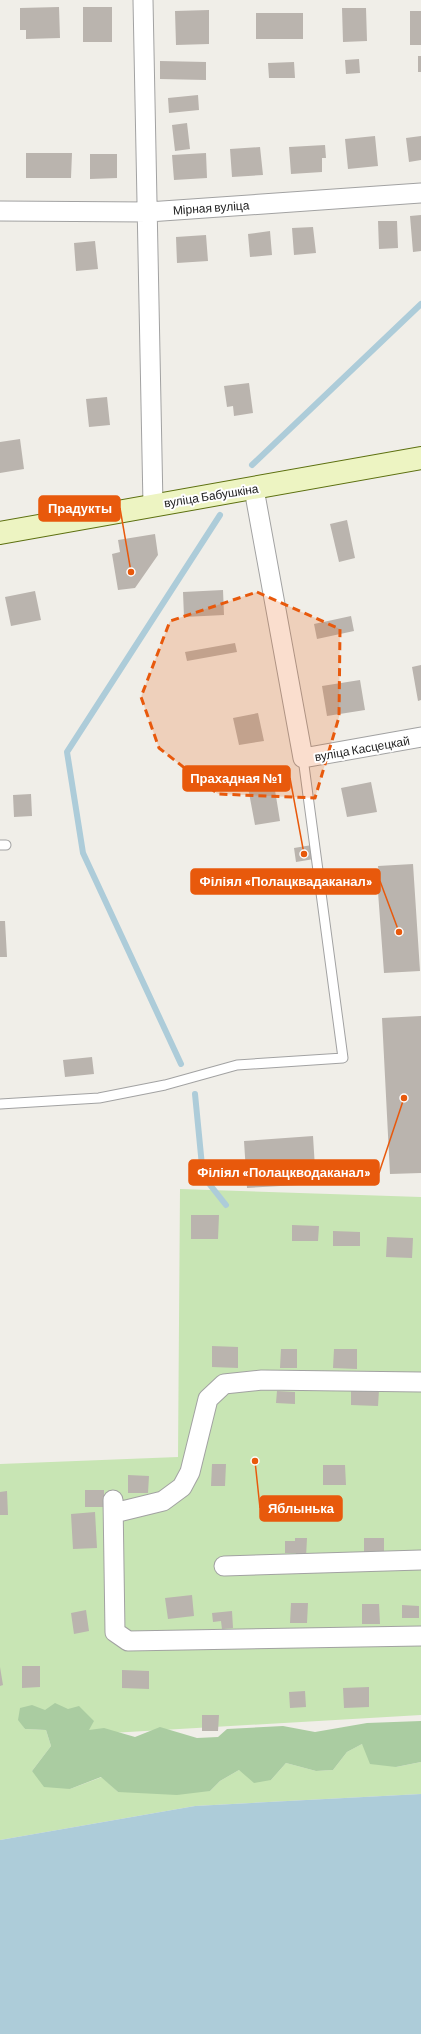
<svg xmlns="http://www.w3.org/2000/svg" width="421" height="2034" viewBox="0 0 421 2034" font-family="Barlow,sans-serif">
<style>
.grass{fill:#c8e5b4}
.forest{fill:#aacca1}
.water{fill:#adccd9}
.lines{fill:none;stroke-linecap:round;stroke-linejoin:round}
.stream{stroke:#adccd9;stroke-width:6}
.building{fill:#bab4ae}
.lane-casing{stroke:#a2a2a2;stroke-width:11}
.street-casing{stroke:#a2a2a2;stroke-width:21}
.secondary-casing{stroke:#5d7010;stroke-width:24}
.lane{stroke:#fff;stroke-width:9}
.street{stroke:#fff;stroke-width:19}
.secondary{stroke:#edf4c2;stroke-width:22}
.marked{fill:#e8590c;fill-opacity:0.2;stroke:#e8590c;stroke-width:3;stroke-dasharray:8 5;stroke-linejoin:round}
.labels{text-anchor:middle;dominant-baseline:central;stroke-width:4;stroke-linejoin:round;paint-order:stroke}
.street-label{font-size:12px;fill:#212121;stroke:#fff}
.leader{fill:none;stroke:#e8590c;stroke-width:1.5}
.callout-dot{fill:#e8590c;stroke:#fff;stroke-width:1.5}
.callout{fill:#e8590c;stroke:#e8590c;stroke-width:1.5}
.callout-label{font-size:13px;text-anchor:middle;font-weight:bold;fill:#fff}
</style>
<rect width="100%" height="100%" fill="#f0eee8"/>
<path class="grass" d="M 180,1189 L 421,1197 L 421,1715 L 94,1734 L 22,1724 L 25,1729 L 46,1730 L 51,1746 L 32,1771 L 70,1789 L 102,1777 L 118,1792 L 210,1791 L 220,1781 L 239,1770 L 271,1780 L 286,1763 L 316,1771 L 333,1770 L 347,1752 L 362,1744 L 396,1767 L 421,1762 L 421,1794 L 195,1806 L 0,1840 L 0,1464 L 178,1457 Z"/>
<path class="forest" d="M 55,1703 L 68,1709 L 79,1706 L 94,1721 L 89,1730 L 104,1728 L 135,1737 L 160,1727 L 197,1738 L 218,1737 L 227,1729 L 283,1726 L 315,1732 L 367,1723 L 421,1721 L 421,1762 L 396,1767 L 370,1764 L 362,1744 L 347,1752 L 333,1770 L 316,1771 L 286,1763 L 271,1780 L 254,1783 L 239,1770 L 220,1781 L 210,1791 L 177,1795 L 118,1792 L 101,1777 L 70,1789 L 44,1787 L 32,1771 L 51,1746 L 46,1730 L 25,1729 L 18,1720 L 20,1708 L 32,1705 L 45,1710 Z"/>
<path class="water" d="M 421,1794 L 421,2034 L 0,2034 L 0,1840 L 195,1806 Z"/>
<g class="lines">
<path class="stream" d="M 252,465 L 421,304
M 181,1064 L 83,853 L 67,752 L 220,515
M 195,1094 L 203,1176 L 226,1205"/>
</g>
<path class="building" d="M 59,7 L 60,38 L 26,39 L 26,30 L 20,30 L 20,8 Z
M 83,7 L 112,7 L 112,42 L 83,42 Z
M 342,8 L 366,8 L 367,41 L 343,42 Z
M 209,10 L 209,44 L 176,45 L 175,11 Z
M 410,11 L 421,11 L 421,45 L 410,45 Z
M 256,13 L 303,13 L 303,39 L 256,39 Z
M 418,56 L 421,56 L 421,72 L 418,72 Z
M 359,59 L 360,73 L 346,74 L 345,60 Z
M 160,61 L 206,62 L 206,80 L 160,79 Z
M 294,62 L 295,78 L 269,78 L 268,63 Z
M 198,95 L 199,110 L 169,113 L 168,98 Z
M 187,123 L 190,149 L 175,151 L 172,125 Z
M 375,136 L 378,166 L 348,169 L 345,139 Z
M 421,136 L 421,160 L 409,162 L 406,138 Z
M 325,145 L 326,158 L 322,158 L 322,172 L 291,174 L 289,147 Z
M 260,147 L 263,175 L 232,177 L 230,149 Z
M 26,153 L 72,153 L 71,178 L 26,178 Z
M 206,153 L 207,178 L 174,180 L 172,155 Z
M 90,154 L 117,154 L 117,178 L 90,179 Z
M 421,215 L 421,251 L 413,252 L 410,216 Z
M 378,221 L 397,221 L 398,248 L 379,249 Z
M 313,227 L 316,253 L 294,255 L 292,228 Z
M 270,231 L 272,255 L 250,257 L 248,234 Z
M 206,235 L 208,261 L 177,263 L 176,237 Z
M 95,241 L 98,269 L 76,271 L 74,243 Z
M 249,383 L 253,413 L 234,416 L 233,406 L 227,407 L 224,386 Z
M 107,397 L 110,425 L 89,427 L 86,399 Z
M 20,439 L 24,469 L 0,473 L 0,442 Z
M 347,520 L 355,558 L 339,562 L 330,524 Z
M 155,534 L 158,555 L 135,588 L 118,590 L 112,554 L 120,552 L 118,540 Z
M 223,590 L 224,615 L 184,617 L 183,592 Z
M 35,591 L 41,620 L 11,626 L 5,597 Z
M 351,616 L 354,631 L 317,639 L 314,624 Z
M 235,643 L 237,652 L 187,661 L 185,652 Z
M 421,665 L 421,700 L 418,701 L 412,667 Z
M 360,680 L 365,710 L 327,716 L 322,686 Z
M 258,713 L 264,741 L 239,745 L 233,718 Z
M 273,778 L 280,821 L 255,825 L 247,782 Z
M 371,782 L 377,812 L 347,817 L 341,788 Z
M 31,794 L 32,816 L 14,817 L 13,795 Z
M 312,845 L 314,859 L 296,862 L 294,848 Z
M 413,864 L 420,971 L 384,973 L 378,892 L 362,893 L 361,879 L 379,878 L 378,866 Z
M 0,921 L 5,921 L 7,957 L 0,957 Z
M 421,1016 L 421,1173 L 390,1174 L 382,1018 Z
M 92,1057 L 94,1074 L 65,1077 L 63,1060 Z
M 313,1136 L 316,1184 L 247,1188 L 244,1141 Z
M 191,1215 L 219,1215 L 218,1239 L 191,1239 Z
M 292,1225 L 319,1226 L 318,1241 L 292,1241 Z
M 333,1231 L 360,1232 L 360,1246 L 333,1246 Z
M 387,1237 L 413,1238 L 412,1258 L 386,1257 Z
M 212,1346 L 238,1347 L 238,1368 L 212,1367 Z
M 281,1349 L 297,1349 L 297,1368 L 280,1368 Z
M 334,1349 L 357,1349 L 357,1369 L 333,1368 Z
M 351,1389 L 379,1390 L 378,1406 L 351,1405 Z
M 277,1391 L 295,1392 L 295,1404 L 276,1403 Z
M 212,1464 L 226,1464 L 225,1486 L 211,1486 Z
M 323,1465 L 345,1465 L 346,1485 L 323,1485 Z
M 128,1475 L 149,1476 L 148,1493 L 128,1493 Z
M 85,1490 L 104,1490 L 104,1507 L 85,1507 Z
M 7,1491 L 8,1515 L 0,1515 L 0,1492 Z
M 95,1512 L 97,1548 L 73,1549 L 71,1514 Z
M 295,1538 L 307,1538 L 306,1557 L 296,1557 L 296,1553 L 285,1553 L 285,1541 L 295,1541 Z
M 364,1538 L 384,1538 L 384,1554 L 364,1555 Z
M 192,1595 L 194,1616 L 168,1619 L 165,1598 Z
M 291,1603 L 308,1603 L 307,1623 L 290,1623 Z
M 362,1604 L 379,1604 L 380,1624 L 362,1624 Z
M 402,1605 L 419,1606 L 419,1618 L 402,1618 Z
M 86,1610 L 89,1631 L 74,1634 L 71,1613 Z
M 232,1611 L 233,1628 L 222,1629 L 221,1621 L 213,1622 L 212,1613 Z
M 22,1666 L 40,1666 L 40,1687 L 22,1688 Z
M 0,1667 L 3,1685 L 0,1686 Z
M 122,1670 L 149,1671 L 149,1689 L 122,1688 Z
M 369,1687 L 369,1707 L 344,1708 L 343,1688 Z
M 305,1691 L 306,1707 L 290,1708 L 289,1692 Z
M 202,1715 L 219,1715 L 218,1731 L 202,1731 Z"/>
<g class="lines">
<defs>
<path id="lane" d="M 0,845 L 6,845
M 0,1104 L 99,1098 L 165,1085 L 237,1065 L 343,1058 L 303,758"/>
<path id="street" d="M 143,0 L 153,505
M 0,211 L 148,212 L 421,193
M 254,489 L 303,758 L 421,737
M 113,1500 L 115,1632 L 128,1641 L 421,1636
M 114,1513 L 163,1501 L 182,1487 L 190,1472 L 208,1399 L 224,1384 L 262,1380 L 421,1382
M 224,1566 L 421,1560"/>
<path id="secondary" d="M 0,533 L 421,458"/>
</defs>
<use href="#lane" class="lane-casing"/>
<use href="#street" class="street-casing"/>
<use href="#secondary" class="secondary-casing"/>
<use href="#lane" class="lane"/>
<use href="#street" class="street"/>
<use href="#secondary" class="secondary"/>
</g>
<path class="marked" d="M 257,592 L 340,629 L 339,717 L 315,798 L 218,794 L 159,748 L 141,697 L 170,621 Z"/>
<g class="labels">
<g class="street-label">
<text transform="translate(211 207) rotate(-4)">Мірная вуліца</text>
<text transform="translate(211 495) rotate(-9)">вуліца Бабушкіна</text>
<text transform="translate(362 748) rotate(-10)">вуліца Касцецкай</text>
</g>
</g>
<path class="leader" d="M131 572L120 508M304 854L290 778M399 932L380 881M404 1098L379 1173M255 1461L260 1508"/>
<g class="callout-dot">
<circle cx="131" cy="572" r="4"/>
<circle cx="304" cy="854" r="4"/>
<circle cx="399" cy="932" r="4"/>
<circle cx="404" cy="1098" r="4"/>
<circle cx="255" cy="1461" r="4"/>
</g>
<g class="callout">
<rect x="39" y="496" width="81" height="25" rx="4"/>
<rect x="183" y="766" width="107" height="25" rx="4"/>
<rect x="191" y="869" width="189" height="25" rx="4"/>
<rect x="189" y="1160" width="190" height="25" rx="4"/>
<rect x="260" y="1496" width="82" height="25" rx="4"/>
</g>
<g class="callout-label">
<text x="80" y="513">Прадукты</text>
<text x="236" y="783">Прахадная №1</text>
<text x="286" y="886">Філіял «Полацквадаканал»</text>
<text x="284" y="1177">Філіял «Полацкводаканал»</text>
<text x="301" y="1513">Яблынька</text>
</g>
</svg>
